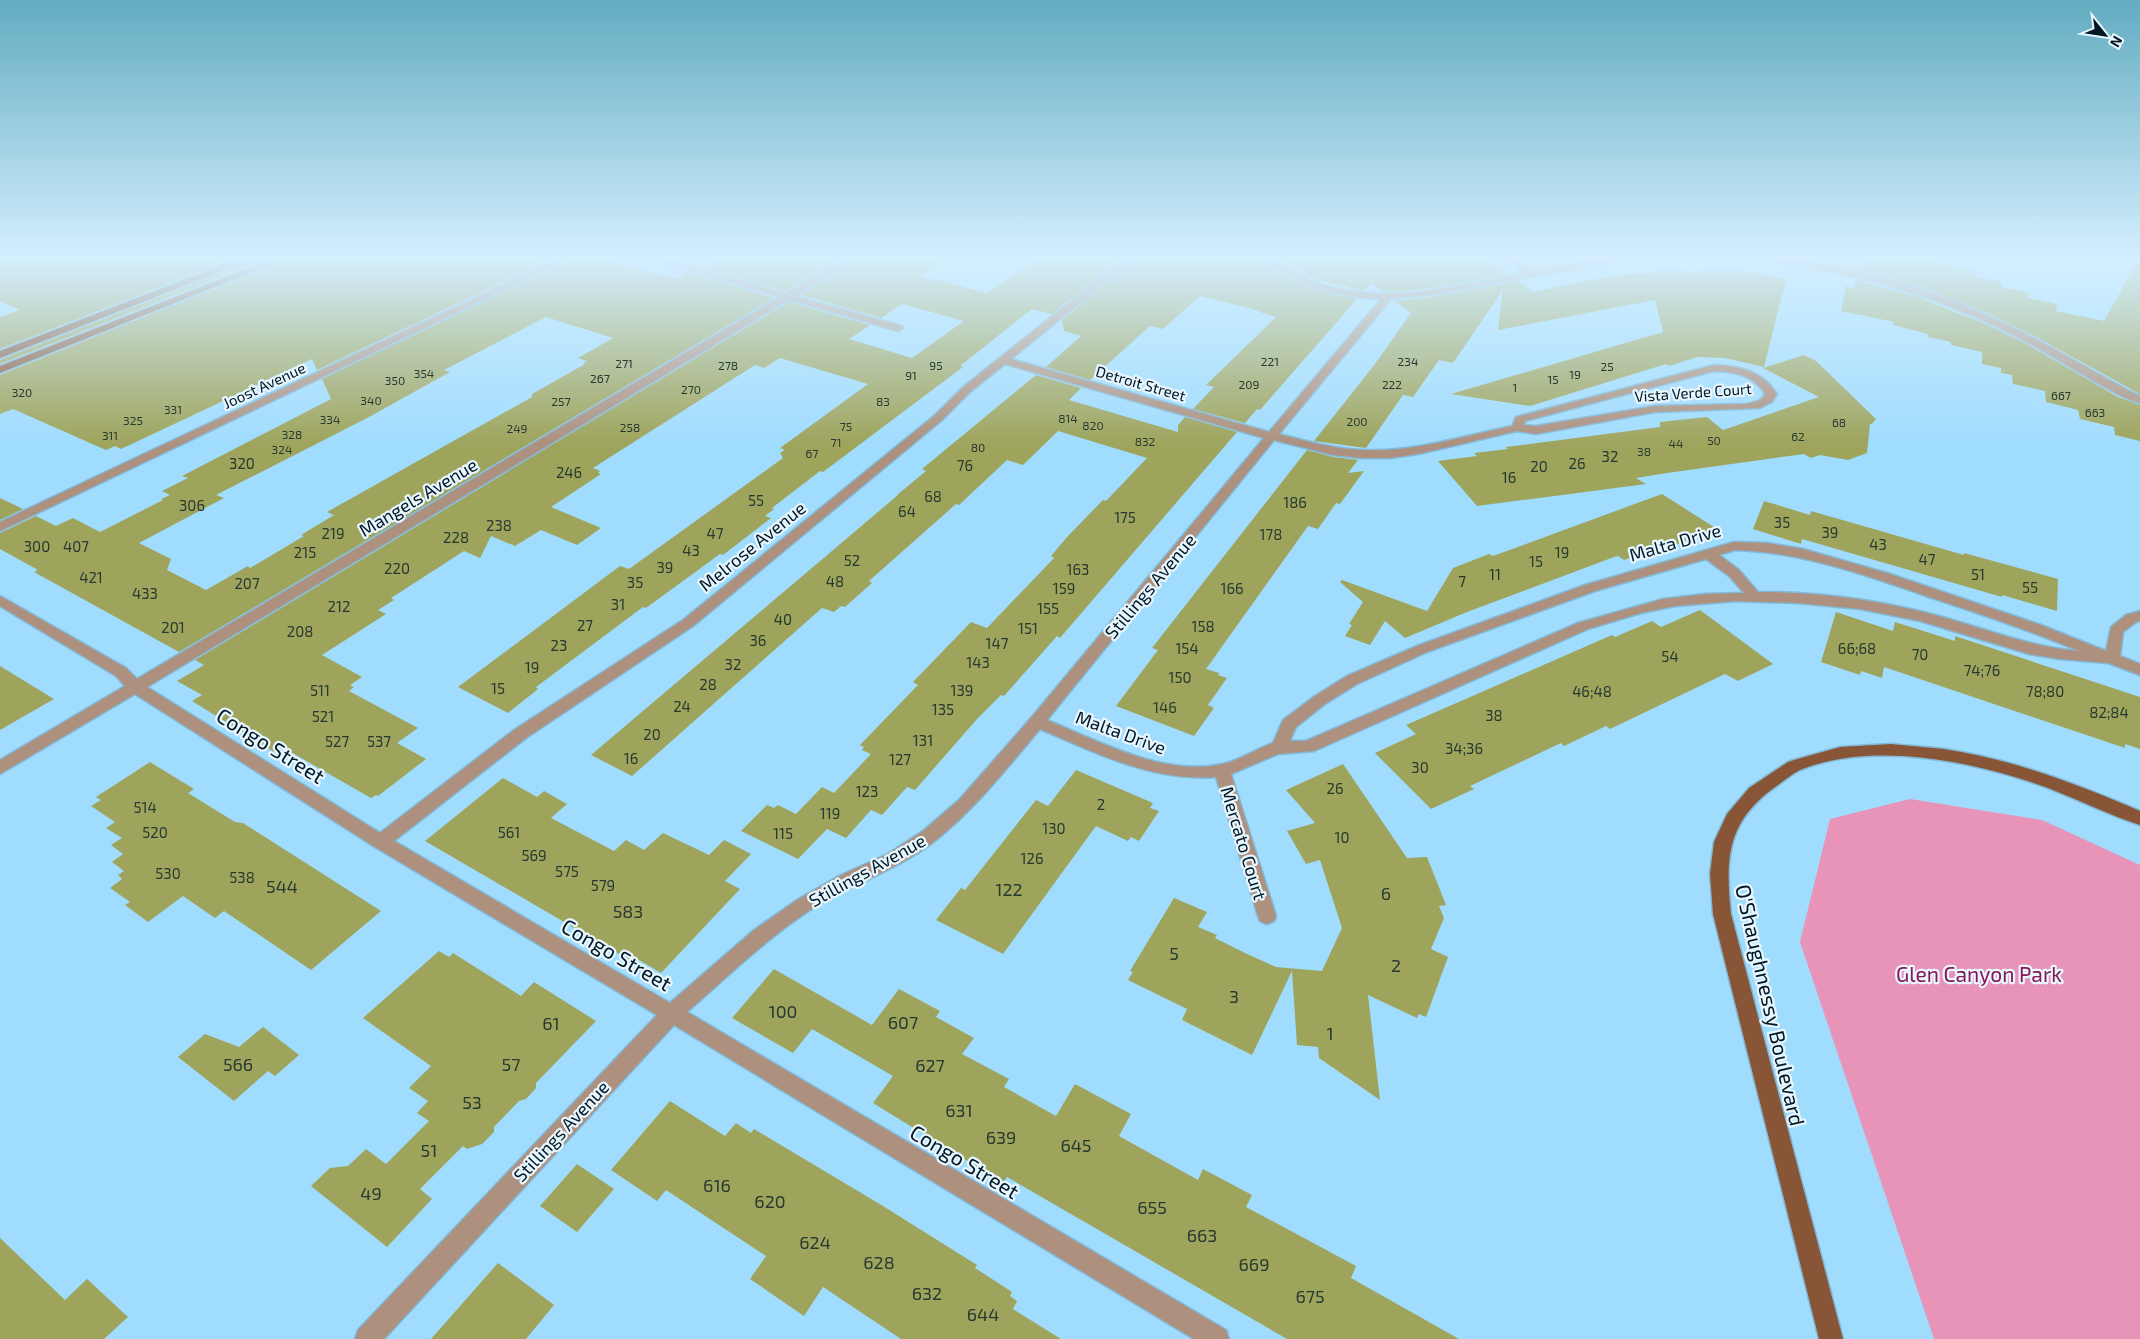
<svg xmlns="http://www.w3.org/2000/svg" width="2140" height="1339" viewBox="0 0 2140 1339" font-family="'Exo 2',sans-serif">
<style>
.green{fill:#e894b8}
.building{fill:#9ea45c;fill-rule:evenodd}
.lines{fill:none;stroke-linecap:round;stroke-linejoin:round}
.minor-casing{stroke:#83b9d6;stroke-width:3}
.major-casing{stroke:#83b9d6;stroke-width:3}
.minor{fill:#ad907e;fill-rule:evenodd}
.major{fill:#885636;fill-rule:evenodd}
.labels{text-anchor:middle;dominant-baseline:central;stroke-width:4.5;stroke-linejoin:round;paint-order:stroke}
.far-number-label{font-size:12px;fill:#283a30}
.far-street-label{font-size:15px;fill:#011722;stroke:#e8f6ff}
.number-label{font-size:15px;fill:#283a30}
.street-label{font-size:18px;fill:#011722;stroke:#e8f6ff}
.near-number-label{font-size:18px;fill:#283a30}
.near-street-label{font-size:21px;fill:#011722;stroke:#e8f6ff}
.near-park-label{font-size:21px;fill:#861654;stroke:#e8f6ff}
</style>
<rect width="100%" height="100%" fill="#a0dcfe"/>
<path class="green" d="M 1910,799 L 2042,820 L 2140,865 L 2140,1339 L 1934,1339 L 1800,942 L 1830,819 Z"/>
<path class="building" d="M 0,257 L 238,257 L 0,349 L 0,317 L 20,310 L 0,301 Z
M 259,257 L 272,257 L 0,364 L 0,360 Z
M 292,257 L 556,257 L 317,370 L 312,359 L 121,449 L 115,446 L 106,450 L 13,409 L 0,414 L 0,375 Z
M 576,257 L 597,257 L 676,279 L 688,272 L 774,298 L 179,652 L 34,572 L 38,570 L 0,549 L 0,533 L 36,516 L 56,526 L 73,518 L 100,532 L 163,500 L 161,499 L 170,495 L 162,491 L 188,478 L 182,476 L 331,399 L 322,379 ZM 546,317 L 613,338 L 578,358 L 587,361 L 583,363 L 585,364 L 532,394 L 532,397 L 327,512 L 334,515 L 301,535 L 304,536 L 250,568 L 248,566 L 206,590 L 167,570 L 171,559 L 139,543 L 224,498 L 216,495 L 369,417 L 450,372 L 444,370 Z
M 717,257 L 843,257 L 786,291 L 699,267 Z
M 861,257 L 949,257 L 920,276 L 987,293 L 1039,257 L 1123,257 L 1052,314 L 1032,309 L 960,366 L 963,367 L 823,472 L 820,471 L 772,508 L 774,509 L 765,516 L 771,518 L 723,555 L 720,554 L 646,608 L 643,607 L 536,687 L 538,689 L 508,713 L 458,687 L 620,566 L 629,569 L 783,458 L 780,453 L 785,450 L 780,448 L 868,384 L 780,358 L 764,368 L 755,365 L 593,468 L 600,471 L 598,473 L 601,474 L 551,507 L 601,528 L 577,545 L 541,530 L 515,546 L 491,536 L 480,558 L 464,551 L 391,598 L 394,600 L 378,610 L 386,614 L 322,655 L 362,677 L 350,685 L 354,687 L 349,691 L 418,728 L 397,743 L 426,759 L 378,796 L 376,795 L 371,798 L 282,747 L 274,752 L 192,701 L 202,695 L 177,681 L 204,665 L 195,660 L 789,302 L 870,325 L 849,339 L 912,358 L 964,321 L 902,304 L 881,318 L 801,295 Z
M 1139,257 L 1261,257 L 1273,269 L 1302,285 L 1333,295 L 1357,299 L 1260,410 L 1257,409 L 1245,423 L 1193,409 L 1214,387 L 1206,385 L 1276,317 L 1259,312 L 1260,311 L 1200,296 L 1163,329 L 1150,326 L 1090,380 L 1046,367 L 1081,336 L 1064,331 L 1062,320 Z
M 1274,257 L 1485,257 L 1508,274 L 1452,285 L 1406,291 L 1382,292 L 1371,283 L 1364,291 L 1360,290 L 1314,279 Z
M 1865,257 L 1915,257 L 1950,264 L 1949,267 L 1976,272 L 1975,277 L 2001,282 L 2001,287 L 2029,293 L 2028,298 L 2057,304 L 2056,311 L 2104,321 L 2140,257 L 2140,394 L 2036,337 L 1989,314 L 1922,287 L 1860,269 Z
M 1703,269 L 1722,272 L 1723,269 L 1738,272 L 1739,270 L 1786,279 L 1764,367 L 1725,358 L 1697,357 L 1669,366 L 1666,364 L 1530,406 L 1451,394 L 1663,332 L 1655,300 L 1498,330 L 1503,290 L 1453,363 L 1439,360 L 1413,397 L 1403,395 L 1366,448 L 1314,441 L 1375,364 L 1411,313 L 1394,301 L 1432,297 L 1518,281 L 1533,292 L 1590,280 L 1638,273 L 1641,274 L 1665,270 L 1702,273 Z
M 1856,280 L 1917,297 L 1981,322 L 2023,342 L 2118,397 L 2140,405 L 2140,441 L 2115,435 L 2114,427 L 2080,419 L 2078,410 L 2046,402 L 2045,391 L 2013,384 L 2012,375 L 2001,373 L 2001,368 L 1982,364 L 1982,352 L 1951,345 L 1951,342 L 1928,337 L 1928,334 L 1893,325 L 1894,322 L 1841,311 L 1846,286 L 1853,288 Z
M 1804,355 L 1816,361 L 1876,419 L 1872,424 L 1870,424 L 1867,453 L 1848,460 L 1820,455 L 1811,458 L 1804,454 L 1667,473 L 1636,478 L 1646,484 L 1477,506 L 1438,461 L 1477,456 L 1474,453 L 1508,449 L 1506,447 L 1660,427 L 1660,422 L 1707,417 L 1723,430 L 1819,397 L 1763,368 Z
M 1036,375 L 1081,388 L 1069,400 L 1178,432 L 1178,425 L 1185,417 L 1237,432 L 1060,638 L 1057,636 L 1004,696 L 1001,695 L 977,719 L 915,790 L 907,787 L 882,815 L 871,810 L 846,838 L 827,829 L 798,859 L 741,831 L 767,805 L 774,808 L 778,805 L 796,814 L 822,787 L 834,793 L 871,754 L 862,750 L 864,747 L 860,745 L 918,685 L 913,682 L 971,622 L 987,628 L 1054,558 L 1051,556 L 1068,536 L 1103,500 L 1106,501 L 1147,458 L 1058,431 L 1023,465 L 1007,460 L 959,505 L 956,504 L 869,581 L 872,583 L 845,607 L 841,606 L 834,612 L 822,608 L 632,776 L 591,755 L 898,495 L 897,495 L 926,471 L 922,469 Z
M 1307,450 L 1333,457 L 1358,460 L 1348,473 L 1364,471 L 1340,504 L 1336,503 L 1318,529 L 1308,526 L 1206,669 L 1219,673 L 1218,675 L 1227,678 L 1208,705 L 1214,708 L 1194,736 L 1116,706 L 1158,650 L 1152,648 Z
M 1662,494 L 1717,529 L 1652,554 L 1647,551 L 1624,560 L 1618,556 L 1614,557 L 1467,612 L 1405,638 L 1385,621 L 1370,645 L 1345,636 L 1352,625 L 1349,624 L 1363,602 L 1340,582 L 1342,580 L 1427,611 L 1453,568 L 1489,554 L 1493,556 Z
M 0,498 L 23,509 L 0,520 Z
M 1764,501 L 1810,515 L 1811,511 L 1964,555 L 1964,553 L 2058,579 L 2057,611 L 2002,595 L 2002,597 L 1802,539 L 1801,544 L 1753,529 Z
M 1700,610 L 1773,664 L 1738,681 L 1725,674 L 1610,729 L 1606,726 L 1564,746 L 1561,743 L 1470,786 L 1474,789 L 1431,809 L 1375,753 L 1416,734 L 1406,725 L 1493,687 L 1612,635 L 1615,637 L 1652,621 L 1661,627 Z
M 1836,612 L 1893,631 L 1895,622 L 1955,641 L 1955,636 L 2140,697 L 2140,749 L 2125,744 L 2125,748 L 1884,667 L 1882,678 L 1861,671 L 1860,675 L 1821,662 Z
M 0,666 L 54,699 L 0,730 Z
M 150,762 L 194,789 L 188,793 L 235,822 L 243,823 L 381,911 L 311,970 L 224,911 L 215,918 L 183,896 L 148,922 L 125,905 L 130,902 L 110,888 L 122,879 L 118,875 L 124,871 L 112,862 L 123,854 L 111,845 L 122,838 L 106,828 L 115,822 L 91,806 L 101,800 L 96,797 Z
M 1343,764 L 1407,858 L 1427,857 L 1446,905 L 1439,906 L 1444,918 L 1431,949 L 1448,957 L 1426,1017 L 1419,1014 L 1417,1018 L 1368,995 L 1380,1100 L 1319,1058 L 1318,1047 L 1297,1045 L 1292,971 L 1252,1055 L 1182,1020 L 1187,1009 L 1128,980 L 1133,972 L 1130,971 L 1174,898 L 1207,912 L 1198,927 L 1217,935 L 1215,938 L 1245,953 L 1276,967 L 1322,971 L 1342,928 L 1320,860 L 1306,864 L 1287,831 L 1315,823 L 1286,790 Z
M 1076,770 L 1153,803 L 1150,808 L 1159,811 L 1139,841 L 1131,837 L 1128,841 L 1096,826 L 1003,954 L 936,920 L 961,888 L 965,890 L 1036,800 L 1048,806 Z
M 503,778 L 537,797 L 544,791 L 567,804 L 551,818 L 614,851 L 626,840 L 644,850 L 663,833 L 709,855 L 724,840 L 751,854 L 725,881 L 740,889 L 661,973 L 634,957 L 631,961 L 425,841 Z
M 439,951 L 449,957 L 453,953 L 521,996 L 534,982 L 596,1021 L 536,1083 L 536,1088 L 526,1099 L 519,1101 L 494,1127 L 494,1132 L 482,1144 L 467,1149 L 463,1146 L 420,1189 L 432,1199 L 387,1247 L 311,1186 L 330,1168 L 348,1166 L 366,1149 L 386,1164 L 429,1121 L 417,1113 L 428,1101 L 409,1088 L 431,1066 L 363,1018 Z
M 774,969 L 872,1025 L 899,989 L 940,1011 L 936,1017 L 974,1038 L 962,1054 L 1009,1079 L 1004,1087 L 1056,1116 L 1075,1084 L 1131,1114 L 1119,1136 L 1198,1180 L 1203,1169 L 1252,1195 L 1246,1207 L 1356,1266 L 1351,1278 L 1459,1339 L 1287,1339 L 1007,1177 L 1003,1183 L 873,1103 L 893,1076 L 812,1029 L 793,1053 L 732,1018 Z
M 263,1027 L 299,1055 L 275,1076 L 268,1071 L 234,1101 L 178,1057 L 205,1034 L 239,1047 Z
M 670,1101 L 725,1136 L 736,1123 L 751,1133 L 754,1129 L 883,1206 L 977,1265 L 975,1268 L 1012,1292 L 1010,1296 L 1017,1301 L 1013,1309 L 1061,1339 L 901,1339 L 823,1287 L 804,1316 L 750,1279 L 766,1256 L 666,1190 L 657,1201 L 611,1170 Z
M 577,1164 L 614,1189 L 577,1232 L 540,1206 Z
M 0,1238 L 65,1300 L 87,1279 L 128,1317 L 104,1339 L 0,1339 Z
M 498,1263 L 554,1305 L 526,1339 L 431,1339 Z"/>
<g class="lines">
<defs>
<path id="minor" d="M 561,257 L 574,257 L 0,531 L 0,522 Z
M 642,257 L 658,257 L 786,293 L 847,257 L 859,257 L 796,296 L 902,326 L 903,328 L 898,331 L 789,300 L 147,687 L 380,833 L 514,730 L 683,620 L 934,416 L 962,388 L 1126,257 L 1137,257 L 1011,359 L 1269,432 L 1381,299 C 1342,298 1291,288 1263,257 C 1278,257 1287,268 1300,275 C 1311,281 1324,285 1336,288 C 1398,303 1461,284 1522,273 L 1501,257 L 1512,257 L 1532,271 L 1608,257 L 1631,257 L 1626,260 L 1432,295 L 1391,299 L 1279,434 C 1306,441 1333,449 1362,450 C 1412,453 1463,436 1512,426 L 1516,417 L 1714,365 C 1740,366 1762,371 1777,394 L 1772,402 L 1760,408 L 1655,412 L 1536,434 L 1517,431 L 1418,454 L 1390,458 L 1361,458 L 1333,455 L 1274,440 L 1047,720 C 1101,742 1164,777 1223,764 C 1241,760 1256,749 1273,743 L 1283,720 L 1315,696 L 1347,676 L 1417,646 L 1585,585 L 1734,542 L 1767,543 L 1803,549 L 1890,574 L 2041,625 L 2106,651 L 2111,627 L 2126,615 L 2140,611 L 2140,621 L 2136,622 L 2123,632 L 2120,656 L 2140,664 L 2140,675 L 2108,663 L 2060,659 L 2029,654 L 1920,621 L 1860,609 L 1798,603 L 1736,601 L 1675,606 L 1641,613 L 1588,629 L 1314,751 L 1278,754 L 1231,774 L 1276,916 L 1274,921 L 1267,924 L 1260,921 L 1258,916 L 1216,777 C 1153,782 1096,753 1040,729 C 1007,768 976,808 936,840 C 898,870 851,884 810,910 C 766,939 727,977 687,1012 L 1226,1330 L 1229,1339 L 1194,1339 L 674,1025 L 384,1339 L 355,1339 L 358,1330 L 657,1015 L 375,847 L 135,694 L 0,774 L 0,760 L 125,686 L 116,676 L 0,606 L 0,596 L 126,668 L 137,679 L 779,297 ZM 1005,364 L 1264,438 L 1031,718 L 959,800 L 923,831 L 888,854 L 841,875 L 797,900 L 754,930 L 670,1003 L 394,841 L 526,738 L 693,626 L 942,420 L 970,392 ZM 1714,371 C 1735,372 1754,375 1765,394 C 1761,402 1754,402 1746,404 L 1655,406 L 1536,426 L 1524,425 L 1525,421 ZM 1735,550 C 1801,552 1863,574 1926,596 C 1977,613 2029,630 2079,651 C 2029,647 1984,628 1935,615 C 1878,600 1817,592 1758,592 L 1739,570 L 1719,555 ZM 1706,559 L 1729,576 L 1744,593 L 1706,594 L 1663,599 L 1578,623 L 1306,741 L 1290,741 L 1296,727 L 1325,704 L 1357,684 L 1427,652 L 1595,591 Z
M 1744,257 C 1840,257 1936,288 2020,331 C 2061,351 2099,376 2140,396 L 2140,403 C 2126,400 2112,391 2099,384 C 2070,368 2043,350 2013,335 C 1930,293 1842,269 1749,260 Z"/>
<path id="major" d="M 243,257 L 257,257 L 0,358 L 0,351 Z
M 277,257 L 290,257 L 0,373 L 0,366 Z
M 1891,744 C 1908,746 1926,747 1944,749 C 2012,759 2077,784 2140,811 L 2140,825 C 2109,815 2079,800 2048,788 C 1977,762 1873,740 1800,770 C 1792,774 1785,780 1778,785 C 1727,820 1725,857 1731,914 L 1843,1339 L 1819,1339 L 1713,914 L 1710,874 L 1714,842 L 1727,814 L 1749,788 L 1788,762 L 1794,760 L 1840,747 Z"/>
</defs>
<use href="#minor" class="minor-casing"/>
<use href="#major" class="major-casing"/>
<use href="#minor" class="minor"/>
<use href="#major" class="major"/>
</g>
<linearGradient id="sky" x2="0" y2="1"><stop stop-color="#63acc1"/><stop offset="0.58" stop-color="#d4efff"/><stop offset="1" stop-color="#d4efff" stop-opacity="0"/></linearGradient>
<rect width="2140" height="445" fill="url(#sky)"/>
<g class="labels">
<g class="far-number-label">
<text x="1270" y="361">221</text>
<text x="1408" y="361">234</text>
<text x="624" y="363">271</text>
<text x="728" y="365">278</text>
<text x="936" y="365">95</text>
<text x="1607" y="366">25</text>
<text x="424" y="373">354</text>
<text x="1575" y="374">19</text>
<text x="911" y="375">91</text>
<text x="600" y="378">267</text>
<text x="1553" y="379">15</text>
<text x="395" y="380">350</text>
<text x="1249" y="384">209</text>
<text x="1392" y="384">222</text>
<text x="1515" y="387">1</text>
<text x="691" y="389">270</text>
<text x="22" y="392">320</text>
<text x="2061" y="395">667</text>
<text x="371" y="400">340</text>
<text x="561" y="401">257</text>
<text x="883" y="401">83</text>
<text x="173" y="409">331</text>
<text x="2095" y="412">663</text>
<text x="1068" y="418">814</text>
<text x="330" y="419">334</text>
<text x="133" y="420">325</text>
<text x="1357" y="421">200</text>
<text x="1839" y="422">68</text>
<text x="1093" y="425">820</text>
<text x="846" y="426">75</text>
<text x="630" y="427">258</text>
<text x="517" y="428">249</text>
<text x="292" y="434">328</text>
<text x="110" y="435">311</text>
<text x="1798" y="436">62</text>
<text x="1714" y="440">50</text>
<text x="1145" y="441">832</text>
<text x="836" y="442">71</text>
<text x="1676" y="443">44</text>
<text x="978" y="447">80</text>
<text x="282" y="449">324</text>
<text x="1644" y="451">38</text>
<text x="812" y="453">67</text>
</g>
<g class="far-street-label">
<text transform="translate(1141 383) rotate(16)">Detroit Street</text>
<text transform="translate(264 385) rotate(-25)">Joost Avenue</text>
<text transform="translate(1693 392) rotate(-4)">Vista Verde Court</text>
</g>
<g class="number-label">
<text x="1610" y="456">32</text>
<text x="242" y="463">320</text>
<text x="1577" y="463">26</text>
<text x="965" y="465">76</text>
<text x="1539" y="466">20</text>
<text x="569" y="472">246</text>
<text x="1509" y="477">16</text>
<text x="933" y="496">68</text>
<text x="756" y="500">55</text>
<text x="1295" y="502">186</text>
<text x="192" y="505">306</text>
<text x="907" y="511">64</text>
<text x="1125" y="517">175</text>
<text x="1782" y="522">35</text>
<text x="499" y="525">238</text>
<text x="1830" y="532">39</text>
<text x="333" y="533">219</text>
<text x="715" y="533">47</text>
<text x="1271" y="534">178</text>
<text x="456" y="537">228</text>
<text x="1878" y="544">43</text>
<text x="37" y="546">300</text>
<text x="76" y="546">407</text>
<text x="691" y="550">43</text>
<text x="305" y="552">215</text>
<text x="1562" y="552">19</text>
<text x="1927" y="559">47</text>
<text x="852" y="560">52</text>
<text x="1536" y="561">15</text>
<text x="665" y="567">39</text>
<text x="397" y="568">220</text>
<text x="1078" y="569">163</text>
<text x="1495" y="574">11</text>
<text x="1978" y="574">51</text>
<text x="91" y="577">421</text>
<text x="835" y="581">48</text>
<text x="1462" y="581">7</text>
<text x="635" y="582">35</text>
<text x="247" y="583">207</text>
<text x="2030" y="587">55</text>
<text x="1064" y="588">159</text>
<text x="1232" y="588">166</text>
<text x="145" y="593">433</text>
<text x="618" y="604">31</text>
<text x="339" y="606">212</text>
<text x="1048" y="608">155</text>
<text x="783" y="619">40</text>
<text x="585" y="625">27</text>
<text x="1203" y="626">158</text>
<text x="173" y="627">201</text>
<text x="1028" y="628">151</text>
<text x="300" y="631">208</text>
<text x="758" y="640">36</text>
<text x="997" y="643">147</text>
<text x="559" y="645">23</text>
<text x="1187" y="648">154</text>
<text x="1857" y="648">66;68</text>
<text x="1920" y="654">70</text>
<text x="1670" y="656">54</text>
<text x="978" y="662">143</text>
<text x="733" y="664">32</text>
<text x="532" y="667">19</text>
<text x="1982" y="670">74;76</text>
<text x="1180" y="677">150</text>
<text x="708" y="684">28</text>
<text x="498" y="688">15</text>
<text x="320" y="690">511</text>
<text x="962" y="690">139</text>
<text x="1592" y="691">46;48</text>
<text x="2045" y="691">78;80</text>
<text x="682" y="706">24</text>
<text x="1165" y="707">146</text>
<text x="943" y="709">135</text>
<text x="2109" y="712">82;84</text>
<text x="1494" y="715">38</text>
<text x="323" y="716">521</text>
<text x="652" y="734">20</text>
<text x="923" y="740">131</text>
<text x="337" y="741">527</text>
<text x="379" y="741">537</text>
<text x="1464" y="748">34;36</text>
<text x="631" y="758">16</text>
<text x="900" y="759">127</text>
<text x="1420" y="767">30</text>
<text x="1335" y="788">26</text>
<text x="867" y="791">123</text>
<text x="1101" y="804">2</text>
<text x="145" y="807">514</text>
<text x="830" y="813">119</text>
<text x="1054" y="828">130</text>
<text x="155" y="832">520</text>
<text x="509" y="832">561</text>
<text x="783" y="833">115</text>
<text x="1342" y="837">10</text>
<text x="534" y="855">569</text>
<text x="1032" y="858">126</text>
<text x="567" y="871">575</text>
<text x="168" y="873">530</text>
<text x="242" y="877">538</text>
<text x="603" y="885">579</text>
</g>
<g class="street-label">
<text transform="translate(418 497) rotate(-31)">Mangels Avenue</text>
<text transform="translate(1675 542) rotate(-16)">Malta Drive</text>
<text transform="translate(752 546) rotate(-39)">Melrose Avenue</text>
<text transform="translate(1150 586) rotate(-50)">Stillings Avenue</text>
<text transform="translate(1121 732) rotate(20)">Malta Drive</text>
<text transform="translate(1244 843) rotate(73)">Mercato Court</text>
<text transform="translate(867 870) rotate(-29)">Stillings Avenue</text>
<text transform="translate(561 1131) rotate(-47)">Stillings Avenue</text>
</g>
<g class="near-number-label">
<text x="282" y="886">544</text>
<text x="1009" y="889">122</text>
<text x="1386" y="893">6</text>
<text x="628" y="911">583</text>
<text x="1174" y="953">5</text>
<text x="1396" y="965">2</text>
<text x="1234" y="996">3</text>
<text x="783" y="1011">100</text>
<text x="903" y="1022">607</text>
<text x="551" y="1023">61</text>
<text x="1330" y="1033">1</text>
<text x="238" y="1064">566</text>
<text x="511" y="1064">57</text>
<text x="930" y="1065">627</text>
<text x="472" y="1102">53</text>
<text x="959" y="1110">631</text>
<text x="1001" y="1137">639</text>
<text x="1076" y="1145">645</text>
<text x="429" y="1150">51</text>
<text x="717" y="1185">616</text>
<text x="371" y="1193">49</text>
<text x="770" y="1201">620</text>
<text x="1152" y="1207">655</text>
<text x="1202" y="1235">663</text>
<text x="815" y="1242">624</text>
<text x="879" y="1262">628</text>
<text x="1254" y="1264">669</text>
<text x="927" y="1293">632</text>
<text x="1310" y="1296">675</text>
<text x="983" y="1314">644</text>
</g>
<g class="near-street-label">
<text transform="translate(271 745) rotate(32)">Congo Street</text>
<text transform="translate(617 954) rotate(30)">Congo Street</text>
<text transform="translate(1771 1005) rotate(77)">O'Shaughnessy Boulevard</text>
<text transform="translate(965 1161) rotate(31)">Congo Street</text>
</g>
<g class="near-park-label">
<text x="1979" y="973">Glen Canyon Park</text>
</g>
</g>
<g transform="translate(2105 35) rotate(120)" stroke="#e8f6ff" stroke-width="4" paint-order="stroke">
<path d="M0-4L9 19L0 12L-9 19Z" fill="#011722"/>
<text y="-8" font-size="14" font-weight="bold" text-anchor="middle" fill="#011722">N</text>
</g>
</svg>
